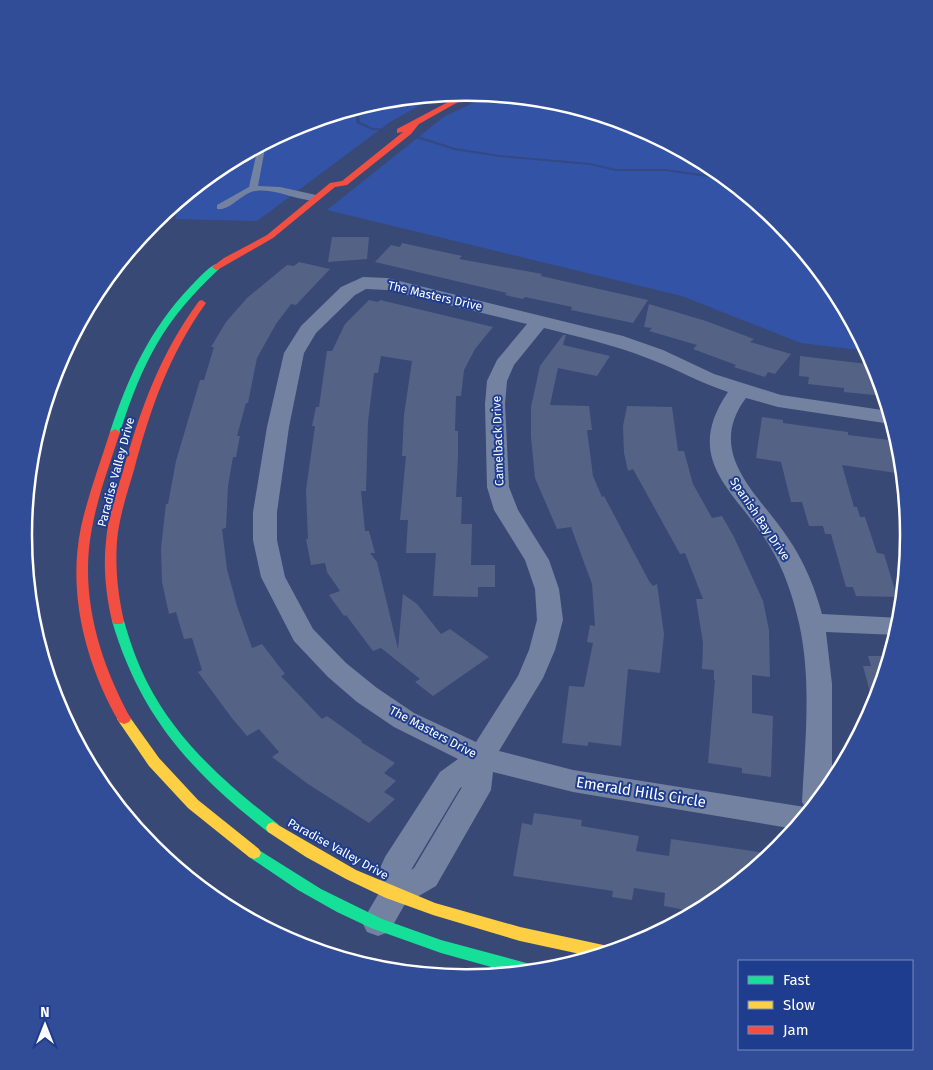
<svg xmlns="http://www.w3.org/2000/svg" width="933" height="1070" viewBox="0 0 933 1070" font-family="'Fira Sans',sans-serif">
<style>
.green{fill:#3354a6}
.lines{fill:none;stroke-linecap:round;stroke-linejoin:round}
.stream{fill:#334985;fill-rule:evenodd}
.building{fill:#546286}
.lane{fill:#7482a1;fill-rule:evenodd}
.street{fill:#7482a1;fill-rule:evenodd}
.fast{fill:#16e098;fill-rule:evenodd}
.slow{fill:#ffcf43;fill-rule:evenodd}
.jam{fill:#f24e42;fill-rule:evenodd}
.labels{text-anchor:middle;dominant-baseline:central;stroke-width:4;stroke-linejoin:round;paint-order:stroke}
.street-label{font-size:12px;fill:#fff;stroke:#1f3d8f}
.near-street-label{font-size:15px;fill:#fff;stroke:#1f3d8f}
.rim{fill:none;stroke:#fff;stroke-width:2.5}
</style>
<rect width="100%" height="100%" fill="#384976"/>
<path class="green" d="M 438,95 L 390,122 L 257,221 L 175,219 L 183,197 L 221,167 L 297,126 L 380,101 Z
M 491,95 L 553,101 L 636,126 L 713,167 L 780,222 L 835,289 L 868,351 L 801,343 L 682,296 L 327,210 L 445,116 Z"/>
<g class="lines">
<path class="stream" d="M 374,103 L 359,114 L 360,122 L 373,128 L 388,129 L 388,131 L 372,130 L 356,123 L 356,113 L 367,105 Z
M 410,134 L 412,134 L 455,148 L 500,155 L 590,163 L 616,169 L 666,169 L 721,177 L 734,185 L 748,196 L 745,196 L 720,179 L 666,171 L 616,171 L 590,165 L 500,157 L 454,150 L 410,136 Z"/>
</g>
<path class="building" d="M 332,237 L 369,237 L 367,259 L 328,262 Z
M 402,243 L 462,256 L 459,259 L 542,274 L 541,276 L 648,300 L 633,323 L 571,310 L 572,307 L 525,297 L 523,299 L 505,295 L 507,293 L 375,262 L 391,245 L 400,247 Z
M 299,262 L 330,269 L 296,305 L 291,304 L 276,324 L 257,358 L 248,403 L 246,403 L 237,436 L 240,436 L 236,457 L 233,457 L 228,486 L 226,528 L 222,529 L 227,569 L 237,606 L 252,648 L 262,644 L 285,674 L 281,676 L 322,719 L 327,716 L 362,741 L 361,742 L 395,763 L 384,773 L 396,781 L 384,792 L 395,799 L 369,823 L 308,784 L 272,757 L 279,752 L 259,729 L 247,736 L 231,717 L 198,672 L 202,670 L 192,638 L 184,639 L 176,612 L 169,614 L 162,582 L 161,548 L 166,504 L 168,504 L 176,461 L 200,380 L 204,380 L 214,347 L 211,347 L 226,322 L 247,298 L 287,265 L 294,266 Z
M 369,300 L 378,302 L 380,300 L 493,327 L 475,349 L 464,370 L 461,396 L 456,396 L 455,431 L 458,431 L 458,456 L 456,497 L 462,497 L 461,524 L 472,524 L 471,565 L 495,565 L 495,587 L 478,587 L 478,597 L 433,596 L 436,553 L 406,553 L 408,520 L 400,520 L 406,456 L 402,456 L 404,415 L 412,361 L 381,356 L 378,373 L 374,373 L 368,422 L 366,491 L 361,491 L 365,531 L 369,531 L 375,553 L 370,553 L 377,562 L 398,649 L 403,594 L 417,604 L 441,634 L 450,629 L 489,657 L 433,696 L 415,682 L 420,679 L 381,648 L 373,651 L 346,615 L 344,616 L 329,595 L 340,591 L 327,572 L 325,563 L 311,565 L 306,539 L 308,539 L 306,490 L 315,426 L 312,426 L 316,407 L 319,407 L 327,351 L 332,351 L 345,324 Z
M 649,304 L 706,321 L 754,339 L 750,342 L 791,354 L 775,374 L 768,372 L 765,377 L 734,367 L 736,365 L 693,349 L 697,345 L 649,331 L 652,328 L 644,327 Z
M 563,335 L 566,335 L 563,345 L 610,356 L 597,376 L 558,368 L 550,405 L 589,406 L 592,430 L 587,430 L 593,476 L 602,497 L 604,496 L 649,581 L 653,586 L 657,584 L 664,634 L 660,673 L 628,669 L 621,746 L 588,742 L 588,746 L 562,743 L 569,686 L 584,687 L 593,643 L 587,642 L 590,625 L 595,626 L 592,584 L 571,527 L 557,529 L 535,478 L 531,437 L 531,407 L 540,366 Z
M 800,356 L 875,365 L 885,396 L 844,392 L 844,388 L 808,384 L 809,377 L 799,376 Z
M 627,406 L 672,407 L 678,451 L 684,451 L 693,484 L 712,518 L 722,516 L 734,537 L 763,601 L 769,630 L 770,677 L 752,675 L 752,713 L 773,716 L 771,777 L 742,773 L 742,768 L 708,763 L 715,680 L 714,680 L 714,670 L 702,669 L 703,643 L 696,599 L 703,599 L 685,553 L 680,554 L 633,469 L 628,471 L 624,453 L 623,426 Z
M 762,417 L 783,420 L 783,423 L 848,432 L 848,435 L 898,441 L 903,474 L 842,465 L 854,507 L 857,507 L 860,517 L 865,517 L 877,553 L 884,554 L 897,597 L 856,596 L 853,587 L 846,587 L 831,534 L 825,534 L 823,526 L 809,526 L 802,502 L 791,502 L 781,462 L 756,458 Z
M 868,656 L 890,656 L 874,707 L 863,666 L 871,666 Z
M 534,813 L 582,820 L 581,826 L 639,836 L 636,851 L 669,856 L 671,839 L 772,854 L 712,903 L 696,912 L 664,906 L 665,893 L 634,888 L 632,900 L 612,897 L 613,891 L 513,876 L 522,823 L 532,825 Z"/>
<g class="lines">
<path class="lane" d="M 266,143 L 258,186 L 280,187 L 316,195 L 320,198 L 319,200 C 300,203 277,188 256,191 C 242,192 231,211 217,209 L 217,205 L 249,187 L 258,147 Z"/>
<path class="street" d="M 363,277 L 387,278 L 623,336 L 663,350 L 714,374 L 781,395 L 889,411 L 893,424 L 891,424 L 778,407 L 746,398 C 704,454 760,495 788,538 C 804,561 815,588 822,614 L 901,618 L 897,635 L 826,632 L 832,684 L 832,784 L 795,829 L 573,792 L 493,772 L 491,790 L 436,886 L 405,904 L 389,932 L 378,936 L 367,932 L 362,922 L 379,893 L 381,866 L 385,857 L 440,772 L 458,759 L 394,727 L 357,702 L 328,677 L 294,641 L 261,577 L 253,540 L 253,512 L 267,427 L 284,353 L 301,326 L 341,287 ZM 366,289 L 387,290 L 527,324 L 497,360 L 487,381 L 485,404 L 487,487 L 494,510 L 525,560 L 535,589 L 537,620 L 529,650 L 518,676 L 476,742 L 414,713 L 377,688 L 346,663 L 313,629 L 285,577 L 277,540 L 277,512 L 289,427 L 304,353 L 316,333 L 355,295 ZM 544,328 C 579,337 614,345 647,358 C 675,368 700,383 728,392 C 681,461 736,491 769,545 C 784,569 793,597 799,623 C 812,681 805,743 802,802 L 805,807 L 573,770 L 499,751 L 543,678 L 555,650 L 563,620 L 559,589 L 549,560 L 518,510 L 509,487 L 505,404 L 507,381 L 514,365 ZM 462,787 L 414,868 L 411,870 L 460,788 Z"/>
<path class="fast" d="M 216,264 L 220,267 L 219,269 C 164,320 143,361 120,432 L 119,434 L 111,434 L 110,432 C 128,377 150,329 190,287 C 197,280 207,268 216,264 Z
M 118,617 L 122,618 L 124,621 C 130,642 137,662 147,682 C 176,740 227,785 278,824 L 280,828 L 278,832 L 273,834 L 268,832 C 191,772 140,716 112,621 L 114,618 Z
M 254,847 L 321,889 L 382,919 L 441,940 L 530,964 L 536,966 L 538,971 L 513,973 L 441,953 L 371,928 L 337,912 L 298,890 L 249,857 L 247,853 L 249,849 Z"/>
<path class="slow" d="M 124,714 L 129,716 L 159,758 L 198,800 L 259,849 L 261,853 L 259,857 L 254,859 L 249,857 L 188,808 L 149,766 L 119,722 L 117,719 L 119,716 Z
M 273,822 L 356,870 L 435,903 L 520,927 L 608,946 L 615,951 L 594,957 L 520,941 L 433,915 L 386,898 L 346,879 L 306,857 L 268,832 L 266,828 L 268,824 Z"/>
<path class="jam" d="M 467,92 L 474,93 L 419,124 L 411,134 L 347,185 L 335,187 L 273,238 L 219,269 L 216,270 L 212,267 L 224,258 L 267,235 L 330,183 L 342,181 L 403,132 L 397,133 L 397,129 Z
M 202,300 L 206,303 C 168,357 151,407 134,470 C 127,494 119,517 117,541 C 115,568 118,595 124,621 L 122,624 L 114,624 L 112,621 C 106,595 103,568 106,541 C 108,517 116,494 123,471 C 141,408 160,354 199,301 Z
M 115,429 L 120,432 C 110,464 98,495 92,528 C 79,594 99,661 131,719 L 129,722 L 124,724 L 119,722 C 86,664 67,594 81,527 C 88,495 100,464 110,432 Z"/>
</g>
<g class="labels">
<g class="street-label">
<text transform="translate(435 296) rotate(13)">The Masters Drive</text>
<text transform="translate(498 441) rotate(-92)">Camelback Drive</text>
<text transform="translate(116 472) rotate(-75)">Paradise Valley Drive</text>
<text transform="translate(760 519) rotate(56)">Spanish Bay Drive</text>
<text transform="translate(433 732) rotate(28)">The Masters Drive</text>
<text transform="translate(338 849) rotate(29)">Paradise Valley Drive</text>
</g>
<g class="near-street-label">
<text transform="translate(641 792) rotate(9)">Emerald Hills Circle</text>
</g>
</g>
<path d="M0 0H933V1070H0ZM32 535a434 434 0 1 1 868 0a434 434 0 1 1-868 0Z" fill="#314d98" fill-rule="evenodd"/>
<path class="rim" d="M32 535a434 434 0 1 1 868 0a434 434 0 1 1-868 0Z"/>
<rect x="738" y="960" width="175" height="90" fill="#1f3d8f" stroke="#798bbc"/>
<rect x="748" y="976" width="25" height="8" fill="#16e098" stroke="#798bbc"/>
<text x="783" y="985" font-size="15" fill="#ffffff">Fast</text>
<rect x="748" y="1001" width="25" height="8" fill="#ffcf43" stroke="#798bbc"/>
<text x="783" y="1010" font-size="15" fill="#ffffff">Slow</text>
<rect x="748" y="1026" width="25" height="8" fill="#f24e42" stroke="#798bbc"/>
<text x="783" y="1035" font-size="15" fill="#ffffff">Jam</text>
<g transform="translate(45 1025)" stroke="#1f3d8f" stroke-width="4" paint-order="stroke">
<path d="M0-4L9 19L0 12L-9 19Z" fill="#ffffff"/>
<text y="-8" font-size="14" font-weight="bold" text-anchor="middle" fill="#ffffff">N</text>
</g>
</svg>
